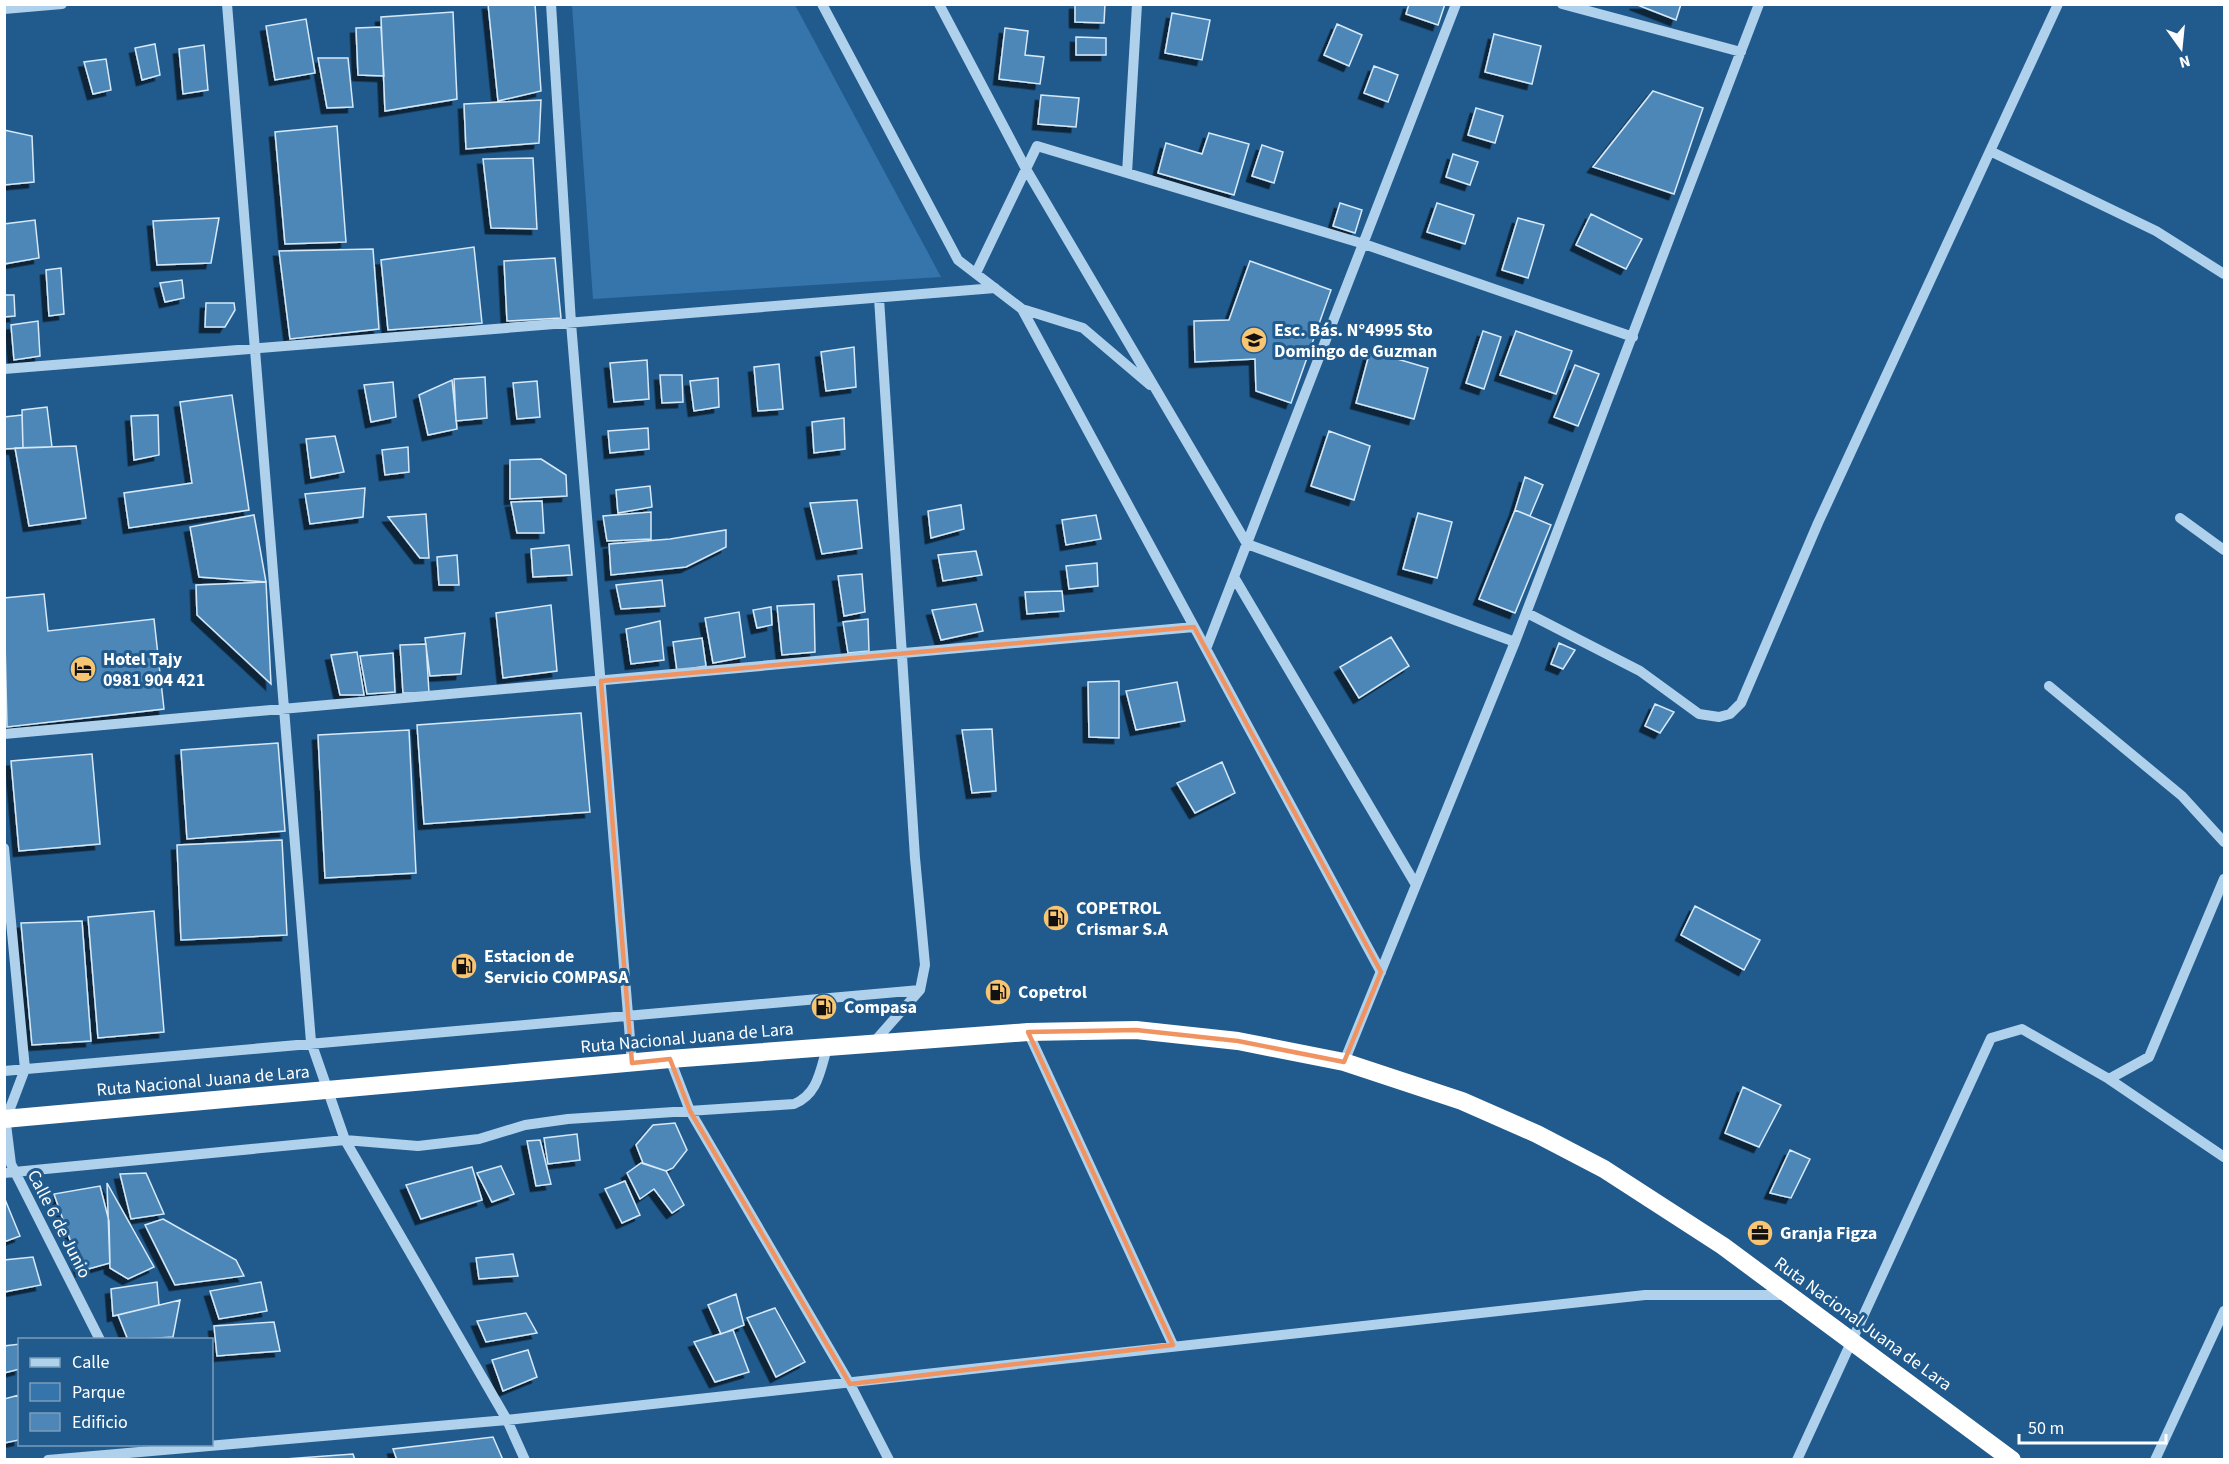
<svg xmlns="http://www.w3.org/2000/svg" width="2229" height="1464" viewBox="0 0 2229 1464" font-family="'Source Sans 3',sans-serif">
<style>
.green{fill:#3575ab}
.building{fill:#4e87b7;stroke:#d5e9f9;stroke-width:1.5;filter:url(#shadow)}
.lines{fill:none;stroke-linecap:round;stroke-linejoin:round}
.minor{stroke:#b0d1ec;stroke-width:10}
.highway{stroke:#fff;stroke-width:18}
.marked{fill:none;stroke:#f09361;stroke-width:4.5;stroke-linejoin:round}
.labels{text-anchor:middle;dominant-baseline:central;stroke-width:6;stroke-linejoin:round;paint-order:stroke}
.poi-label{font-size:18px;font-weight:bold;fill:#fff;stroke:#215b8e;text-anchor:start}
.street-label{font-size:18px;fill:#fff;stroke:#215b8e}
</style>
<defs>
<filter id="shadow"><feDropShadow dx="-5.5" dy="5.5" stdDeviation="0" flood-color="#0009"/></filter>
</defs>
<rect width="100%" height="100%" fill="#215b8e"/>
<path class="green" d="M 572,5 L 795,5 L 941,277 L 593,299 Z"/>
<path class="building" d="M 488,4 L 535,4 L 541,91 L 498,101 Z
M 1075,4 L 1105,4 L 1104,23 L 1075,22 Z
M 1409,4 L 1445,4 L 1438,25 L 1406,14 Z
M 1635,4 L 1681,4 L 1676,20 Z
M 453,12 L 457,99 L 385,111 L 381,17 Z
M 1172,13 L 1210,20 L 1202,60 L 1165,53 Z
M 306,19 L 315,73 L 275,80 L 266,26 Z
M 1337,24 L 1362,35 L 1349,66 L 1324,55 Z
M 381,27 L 384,76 L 358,75 L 356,28 Z
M 1005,28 L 1028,31 L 1025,55 L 1044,57 L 1040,84 L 999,79 Z
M 1494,34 L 1541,46 L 1532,84 L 1485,72 Z
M 1076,37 L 1106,38 L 1106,55 L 1076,55 Z
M 155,44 L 160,75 L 142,80 L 135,48 Z
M 204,45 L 208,90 L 183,94 L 179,49 Z
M 318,58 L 348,58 L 353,107 L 327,108 Z
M 106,59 L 111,90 L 93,94 L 84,62 Z
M 1374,66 L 1398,75 L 1388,102 L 1364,93 Z
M 1653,91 L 1703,108 L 1674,194 L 1593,167 Z
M 1041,95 L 1079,98 L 1076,127 L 1038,124 Z
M 541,100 L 539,143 L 466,149 L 464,104 Z
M 1476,108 L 1503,116 L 1495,143 L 1468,135 Z
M 337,126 L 346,242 L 285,244 L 275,132 Z
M 4,130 L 32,136 L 34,182 L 4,185 Z
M 1209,133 L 1249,144 L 1234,195 L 1158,173 L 1166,143 L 1202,154 Z
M 1262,145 L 1283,152 L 1274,183 L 1252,176 Z
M 1453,154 L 1478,162 L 1470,185 L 1446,177 Z
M 533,158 L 537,229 L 491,228 L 483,159 Z
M 1340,203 L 1362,210 L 1355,233 L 1333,226 Z
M 1437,203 L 1474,215 L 1465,244 L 1427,232 Z
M 1591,214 L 1642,239 L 1626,269 L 1576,245 Z
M 219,218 L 211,263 L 157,265 L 153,221 Z
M 1518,218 L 1544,225 L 1528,278 L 1502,270 Z
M 35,220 L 39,258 L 4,264 L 4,224 Z
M 474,247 L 482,323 L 388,330 L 381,260 Z
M 373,249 L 379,329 L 290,339 L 279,251 Z
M 555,258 L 561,318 L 507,321 L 504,261 Z
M 1250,261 L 1331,290 L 1291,403 L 1256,391 L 1255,359 L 1195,362 L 1194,321 L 1229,320 Z
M 61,268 L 64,314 L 49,316 L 46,270 Z
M 182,280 L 184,298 L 165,302 L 160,283 Z
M 4,295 L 14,295 L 15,316 L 4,317 Z
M 206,303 L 234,303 L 235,310 L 225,327 L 205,327 Z
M 38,321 L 40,356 L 14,360 L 11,325 Z
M 1483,331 L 1501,337 L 1484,389 L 1466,383 Z
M 1516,331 L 1572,351 L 1556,394 L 1500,375 Z
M 854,347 L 856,387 L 826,391 L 821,352 Z
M 1370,351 L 1428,368 L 1414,419 L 1356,403 Z
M 647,360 L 649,399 L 614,402 L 610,363 Z
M 779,364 L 783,409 L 758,411 L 754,367 Z
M 1575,365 L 1599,374 L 1578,426 L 1554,417 Z
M 660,375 L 682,375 L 683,402 L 662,403 Z
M 485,377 L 487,418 L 456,421 L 454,379 Z
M 718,378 L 719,407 L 694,411 L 690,381 Z
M 452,380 L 457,429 L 428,435 L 419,395 Z
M 537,381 L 540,417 L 517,419 L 513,383 Z
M 393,382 L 396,417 L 371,422 L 364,385 Z
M 232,395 L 249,510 L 129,528 L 124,493 L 192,483 L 180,402 Z
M 47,407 L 52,447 L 23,448 L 22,410 Z
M 22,415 L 23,448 L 4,449 L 4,417 Z
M 158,415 L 159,455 L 134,460 L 131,416 Z
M 844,418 L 845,449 L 814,453 L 812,422 Z
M 648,428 L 649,449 L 610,453 L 608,431 Z
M 1329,431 L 1370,446 L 1354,500 L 1311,486 Z
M 335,436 L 344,472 L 311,478 L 306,439 Z
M 76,446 L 86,518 L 29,526 L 15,448 Z
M 408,447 L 409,472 L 385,475 L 382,450 Z
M 541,459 L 566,475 L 567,496 L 510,499 L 510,460 Z
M 1525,477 L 1543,485 L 1530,516 L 1515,510 Z
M 650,486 L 652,507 L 618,513 L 616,490 Z
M 365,488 L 363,517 L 310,524 L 305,494 Z
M 857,500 L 862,548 L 822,554 L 810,503 Z
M 542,501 L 544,533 L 517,533 L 511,502 Z
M 961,505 L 964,529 L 931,538 L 928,511 Z
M 1515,510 L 1551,525 L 1515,613 L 1479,599 Z
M 651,512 L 651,539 L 607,541 L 603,516 Z
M 1418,513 L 1452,522 L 1437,578 L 1403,569 Z
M 426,514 L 429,558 L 420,558 L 388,517 Z
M 254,515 L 266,582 L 199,577 L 190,527 Z
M 1096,515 L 1101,539 L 1066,545 L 1062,520 Z
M 726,530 L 726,547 L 686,567 L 611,575 L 609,544 L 670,539 Z
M 569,545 L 572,575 L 533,577 L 531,549 Z
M 976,551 L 982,575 L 943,581 L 938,555 Z
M 457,555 L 459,585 L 439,585 L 437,557 Z
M 1097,563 L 1098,586 L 1069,589 L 1066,566 Z
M 862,574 L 865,612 L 844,616 L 838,576 Z
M 662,580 L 665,606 L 621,609 L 616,585 Z
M 266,582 L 271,684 L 197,615 L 196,585 Z
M 1062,591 L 1064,611 L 1027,614 L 1025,592 Z
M 44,594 L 48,631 L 154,619 L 164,709 L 7,727 L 4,598 Z
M 814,604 L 815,652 L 782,655 L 777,606 Z
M 976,604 L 983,631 L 941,640 L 932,610 Z
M 551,605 L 557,671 L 503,678 L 496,613 Z
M 771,607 L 772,625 L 757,628 L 753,610 Z
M 739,612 L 745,657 L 713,663 L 705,618 Z
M 868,619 L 869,651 L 848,653 L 843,622 Z
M 660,621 L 664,660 L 631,664 L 626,629 Z
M 465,633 L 461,674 L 430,676 L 425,638 Z
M 1391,637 L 1409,666 L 1359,698 L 1340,667 Z
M 702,638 L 706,666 L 677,671 L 673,642 Z
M 1559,643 L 1575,650 L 1563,669 L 1551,664 Z
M 426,644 L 429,693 L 403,693 L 400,645 Z
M 357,652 L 364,695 L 340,695 L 331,655 Z
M 393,653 L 395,692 L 367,694 L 360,656 Z
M 1119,681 L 1119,738 L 1089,737 L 1088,682 Z
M 1177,682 L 1185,721 L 1136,730 L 1126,691 Z
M 1655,704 L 1674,712 L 1660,733 L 1645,726 Z
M 581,713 L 590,812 L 424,824 L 417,725 Z
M 992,729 L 996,791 L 972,793 L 962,730 Z
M 409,730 L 416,873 L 325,878 L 318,735 Z
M 278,743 L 285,831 L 187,839 L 181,750 Z
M 92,754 L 100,844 L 19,851 L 11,761 Z
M 1222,762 L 1235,793 L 1195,813 L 1177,783 Z
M 282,840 L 287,935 L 181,940 L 177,845 Z
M 1695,906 L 1760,940 L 1744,970 L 1681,935 Z
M 154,911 L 164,1032 L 98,1038 L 88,917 Z
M 82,921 L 91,1041 L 32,1045 L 21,923 Z
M 1743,1087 L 1781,1105 L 1759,1147 L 1725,1133 Z
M 675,1123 L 687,1150 L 673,1168 L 666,1171 L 643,1163 L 636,1145 L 653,1125 Z
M 577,1134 L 580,1160 L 548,1164 L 544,1138 Z
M 540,1140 L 551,1184 L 536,1186 L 527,1141 Z
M 1790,1150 L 1810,1159 L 1791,1198 L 1770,1193 Z
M 641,1163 L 666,1171 L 684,1205 L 672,1213 L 654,1189 L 640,1199 L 627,1173 Z
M 501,1166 L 514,1194 L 492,1202 L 477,1173 Z
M 472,1167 L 482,1200 L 421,1219 L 406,1185 Z
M 146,1173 L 164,1214 L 131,1219 L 120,1174 Z
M 625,1181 L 640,1215 L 622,1223 L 605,1189 Z
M 107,1183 L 154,1267 L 128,1279 L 110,1268 Z
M 100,1186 L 109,1221 L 110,1263 L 81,1271 L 54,1194 Z
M 4,1197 L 20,1236 L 4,1242 Z
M 163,1219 L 236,1260 L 244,1276 L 175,1285 L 145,1225 Z
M 513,1254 L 518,1276 L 479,1279 L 476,1258 Z
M 33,1257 L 41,1285 L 4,1292 L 4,1260 Z
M 157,1282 L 159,1305 L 113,1316 L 111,1289 Z
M 261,1282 L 267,1311 L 219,1319 L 210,1291 Z
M 736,1294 L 744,1325 L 721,1334 L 708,1305 Z
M 180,1300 L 173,1337 L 128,1340 L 118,1315 Z
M 775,1308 L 805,1362 L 776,1377 L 747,1318 Z
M 526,1313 L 537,1333 L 486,1342 L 477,1321 Z
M 274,1322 L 280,1351 L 217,1356 L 214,1326 Z
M 733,1330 L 749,1372 L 715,1382 L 694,1342 Z
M 20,1344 L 20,1369 L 4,1373 L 4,1346 Z
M 528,1350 L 537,1377 L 503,1391 L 492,1360 Z
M 19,1395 L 19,1440 L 4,1443 L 4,1399 Z
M 493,1437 L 503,1460 L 397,1460 L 393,1449 Z
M 353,1454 L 355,1460 L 271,1460 Z"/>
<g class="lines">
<path class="minor" d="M 227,4 L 311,1042 L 345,1140 L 507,1420 L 525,1460
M 551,4 L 571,323 L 632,1063
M 822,4 L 958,260 L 1022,309 L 1381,972
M 939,4 L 1026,169 L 1247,544 L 1515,642
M 1562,4 L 1741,52
M 4,9 L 62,4
M 1990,151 L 2156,231 L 2224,274
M 1127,173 L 1137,4
M 976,273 L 1037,146 L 1364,244 L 1633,337
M 1022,309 L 1083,328 L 1150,385
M 4,369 L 995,288
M 2180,518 L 2224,550
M 1234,577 L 1416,885
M 1527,613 L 1640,671 L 1699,714 L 1719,717 L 1730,714 L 1741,703 L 1818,523 L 2058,4
M 1206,649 L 1456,4
M 2049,686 L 2182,796 L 2224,842
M 4,734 L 1194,627
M 4,848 L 25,1069 L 6,1119
M 1028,1032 L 1173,1345
M 874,1042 L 920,990 L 925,965 L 915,858 L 879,298
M 670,1059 L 690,1111 L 850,1384 L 889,1460
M 1344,1062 L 1515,642 L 1759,4
M 4,1071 L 920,990
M 2109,1079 L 2224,1157
M 5,1116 L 11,1164 L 100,1340
M 4,1173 L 345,1140 L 418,1146 L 479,1139 L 525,1125 L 568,1119 L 794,1104 C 818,1094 820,1071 827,1048
M 48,1460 L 507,1420 L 1645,1295 L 1787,1295
M 1797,1460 L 1991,1038 L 2022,1029 L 2109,1079 L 2149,1057 L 2224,879
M 2155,1460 L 2224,1311"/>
<path class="highway" d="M 4,1119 L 670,1059 L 1028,1032 L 1136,1030 L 1238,1041 L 1344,1062 L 1462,1101 L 1537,1134 L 1604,1169 L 1723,1246 L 2012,1460"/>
</g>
<path class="marked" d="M 1194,627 L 1381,972 L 1344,1062 L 1238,1041 L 1136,1030 L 1028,1032 L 1173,1345 L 850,1384 L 690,1111 L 670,1059 L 632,1063 L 601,681 Z"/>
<defs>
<symbol id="school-disc" viewBox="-11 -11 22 22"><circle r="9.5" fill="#f8c572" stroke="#215b8e"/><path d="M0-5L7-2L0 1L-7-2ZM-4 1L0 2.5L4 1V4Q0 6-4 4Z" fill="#111"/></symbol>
<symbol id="hotel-disc" viewBox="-11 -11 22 22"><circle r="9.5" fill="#f8c572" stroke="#215b8e"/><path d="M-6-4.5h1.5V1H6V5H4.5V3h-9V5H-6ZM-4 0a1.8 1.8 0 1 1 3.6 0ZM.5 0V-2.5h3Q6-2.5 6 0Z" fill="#111"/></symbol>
<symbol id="fuel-disc" viewBox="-11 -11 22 22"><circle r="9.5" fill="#f8c572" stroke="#215b8e"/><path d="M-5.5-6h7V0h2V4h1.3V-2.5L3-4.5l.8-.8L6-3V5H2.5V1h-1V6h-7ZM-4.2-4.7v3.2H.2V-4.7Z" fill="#111"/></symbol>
<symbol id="office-disc" viewBox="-11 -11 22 22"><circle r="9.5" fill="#f8c572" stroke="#215b8e"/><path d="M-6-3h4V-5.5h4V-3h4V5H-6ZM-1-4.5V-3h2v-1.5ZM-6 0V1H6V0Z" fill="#111"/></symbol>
</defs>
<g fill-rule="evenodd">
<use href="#school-disc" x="1239" y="325" width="30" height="30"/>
<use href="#hotel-disc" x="68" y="654" width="30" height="30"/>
<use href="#fuel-disc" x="1041" y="903" width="30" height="30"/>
<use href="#fuel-disc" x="449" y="951" width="30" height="30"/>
<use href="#fuel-disc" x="983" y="977" width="30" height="30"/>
<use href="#fuel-disc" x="809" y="992" width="30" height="30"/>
<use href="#office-disc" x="1745" y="1218" width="30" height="30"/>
</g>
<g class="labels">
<g class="poi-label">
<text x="1274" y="330">Esc. Bás. N°4995 Sto<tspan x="1274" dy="21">Domingo de Guzman</tspan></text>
<text x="103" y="659">Hotel Tajy<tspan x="103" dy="21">0981 904 421</tspan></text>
<text x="1076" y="908">COPETROL<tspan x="1076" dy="21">Crismar S.A</tspan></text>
<text x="484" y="956">Estacion de<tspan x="484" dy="21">Servicio COMPASA</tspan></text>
<text x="1018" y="992">Copetrol</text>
<text x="844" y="1007">Compasa</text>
<text x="1780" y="1233">Granja Figza</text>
</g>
<g class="street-label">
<text transform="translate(687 1038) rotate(-5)">Ruta Nacional Juana de Lara</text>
<text transform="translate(203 1081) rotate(-5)">Ruta Nacional Juana de Lara</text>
<text transform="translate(59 1224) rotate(63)">Calle 6 de Junio</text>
<text transform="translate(1863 1324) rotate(36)">Ruta Nacional Juana de Lara</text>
</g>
</g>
<rect width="2229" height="1464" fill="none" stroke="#ffffff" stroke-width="12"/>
<rect x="18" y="1338" width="195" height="108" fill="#215b8e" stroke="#7a9dbb" stroke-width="1.5"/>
<rect x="30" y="1358" width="30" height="9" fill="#b0d1ec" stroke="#7a9dbb" stroke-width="1.5"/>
<text x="72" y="1368" font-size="18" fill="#ffffff">Calle</text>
<rect x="30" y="1383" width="30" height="18" fill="#3575ab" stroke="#7a9dbb" stroke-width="1.5"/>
<text x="72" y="1398" font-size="18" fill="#ffffff">Parque</text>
<rect x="30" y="1413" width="30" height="18" fill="#4e87b7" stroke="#7a9dbb" stroke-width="1.5"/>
<text x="72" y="1428" font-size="18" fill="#ffffff">Edificio</text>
<g transform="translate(2181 48) rotate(165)" stroke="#215b8e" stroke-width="4.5" paint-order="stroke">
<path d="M0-4.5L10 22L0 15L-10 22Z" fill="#ffffff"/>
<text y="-9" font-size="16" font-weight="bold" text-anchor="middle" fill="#ffffff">N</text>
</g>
<path d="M2019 1434v9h147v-9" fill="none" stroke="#ffffff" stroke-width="3"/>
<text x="2028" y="1434" font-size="18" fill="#ffffff" stroke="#215b8e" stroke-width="4.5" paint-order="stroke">50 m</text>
</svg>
